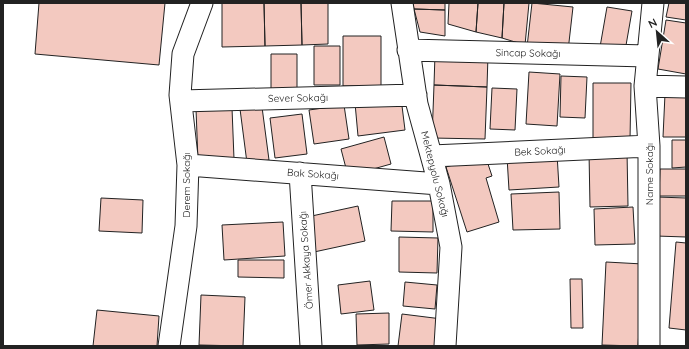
<svg xmlns="http://www.w3.org/2000/svg" width="689" height="349" viewBox="0 0 689 349" font-family="Quicksand,sans-serif">
<style>
.building{fill:#f3c9c0;stroke:#222}
.lines{fill:none;stroke-linecap:round;stroke-linejoin:round}
.minor-casing{stroke:#222;stroke-width:23}
.minor{stroke:#fff;stroke-width:21}
.labels{text-anchor:middle;dominant-baseline:central;stroke-width:3;stroke-linejoin:round;paint-order:stroke}
.street-label{font-size:10px;fill:#222;stroke:#fff}
</style>
<rect width="100%" height="100%" fill="#fff"/>
<path class="building" d="M 39,3 L 165,3 L 159,65 L 35,54 Z
M 222,3 L 264,3 L 265,46 L 222,47 Z
M 264,3 L 301,3 L 302,45 L 265,46 Z
M 301,3 L 328,3 L 328,44 L 302,45 Z
M 413,3 L 445,3 L 445,10 L 414,9 Z
M 449,3 L 478,3 L 476,32 L 448,24 Z
M 478,3 L 504,3 L 502,38 L 476,32 Z
M 504,3 L 529,3 L 525,45 L 502,38 Z
M 532,3 L 573,7 L 568,51 L 527,47 Z
M 669,3 L 686,3 L 686,20 L 666,17 Z
M 607,7 L 632,11 L 625,51 L 600,47 Z
M 414,9 L 445,10 L 445,36 L 420,32 Z
M 666,20 L 686,23 L 686,74 L 658,69 Z
M 343,36 L 381,36 L 381,86 L 343,86 Z
M 314,46 L 340,46 L 340,85 L 314,85 Z
M 271,54 L 297,54 L 297,93 L 271,93 Z
M 435,54 L 488,55 L 487,87 L 434,85 Z
M 529,72 L 560,74 L 557,126 L 526,124 Z
M 561,76 L 587,77 L 585,118 L 560,117 Z
M 593,83 L 631,83 L 630,140 L 593,140 Z
M 434,85 L 487,87 L 485,139 L 432,138 Z
M 492,88 L 517,89 L 515,130 L 490,129 Z
M 665,94 L 686,95 L 686,137 L 663,137 Z
M 401,98 L 405,130 L 358,136 L 355,103 Z
M 344,105 L 349,139 L 314,144 L 309,110 Z
M 262,107 L 269,160 L 247,163 L 240,109 Z
M 232,108 L 234,159 L 198,161 L 196,109 Z
M 302,114 L 307,154 L 275,158 L 270,118 Z
M 384,137 L 391,164 L 348,176 L 341,149 Z
M 672,140 L 686,140 L 686,167 L 672,168 Z
M 627,151 L 628,206 L 590,207 L 589,152 Z
M 557,154 L 559,187 L 509,190 L 507,157 Z
M 485,155 L 492,176 L 486,178 L 499,222 L 467,232 L 446,167 Z
M 660,169 L 686,169 L 686,196 L 659,196 Z
M 559,192 L 560,229 L 513,230 L 511,194 Z
M 657,197 L 686,198 L 686,237 L 656,236 Z
M 101,198 L 143,200 L 142,233 L 99,231 Z
M 392,201 L 433,201 L 433,232 L 391,231 Z
M 358,206 L 365,241 L 314,252 L 307,217 Z
M 633,207 L 635,244 L 595,245 L 594,209 Z
M 283,222 L 285,256 L 224,260 L 222,225 Z
M 399,237 L 438,238 L 437,273 L 399,272 Z
M 676,242 L 686,243 L 686,330 L 669,328 Z
M 238,260 L 284,260 L 284,278 L 238,277 Z
M 606,262 L 643,264 L 638,346 L 602,345 Z
M 570,279 L 582,279 L 583,328 L 571,328 Z
M 370,281 L 374,310 L 341,314 L 338,285 Z
M 405,282 L 437,285 L 435,309 L 403,306 Z
M 201,295 L 245,297 L 243,346 L 199,345 Z
M 97,310 L 159,316 L 157,346 L 93,346 Z
M 389,313 L 389,344 L 357,345 L 356,314 Z
M 402,314 L 442,319 L 438,346 L 398,346 Z"/>
<g class="lines">
<defs>
<path id="minor" d="M 402,3 L 417,104 L 439,184 L 451,247 L 445,346
M 408,50 L 647,56
M 645,86 L 686,87
M 181,101 L 416,95
M 432,156 L 649,146
M 188,165 L 439,184
M 300,173 L 311,346
M 169,346 L 186,226 L 188,165 L 180,95 L 183,54 L 202,3
M 649,346 L 649,146 L 645,86 L 653,3"/>
</defs>
<use href="#minor" class="minor-casing"/>
<use href="#minor" class="minor"/>
</g>
<g class="labels">
<g class="street-label">
<text transform="translate(528 53) rotate(1)">Sincap Sokağı</text>
<text transform="translate(298 98) rotate(-1)">Sever Sokağı</text>
<text transform="translate(540 151) rotate(-3)">Bek Sokağı</text>
<text transform="translate(313 174) rotate(4)">Bak Sokağı</text>
<text transform="translate(435 174) rotate(76)">Mektepyolu Sokağı</text>
<text transform="translate(649 174) rotate(-90)">Name Sokağı</text>
<text transform="translate(186 185) rotate(-90)">Derem Sokağı</text>
<text transform="translate(306 260) rotate(-94)">Ömer Akkaya Sokağı</text>
</g>
</g>
<rect width="689" height="349" fill="none" stroke="#222222" stroke-width="8"/>
<g transform="translate(657 32) rotate(333)" stroke="#ffffff" stroke-width="3" paint-order="stroke">
<path d="M0-3L7 15L0 10L-7 15Z" fill="#222222"/>
<text y="-6" font-size="11" font-weight="bold" text-anchor="middle" fill="#222222">N</text>
</g>
</svg>
